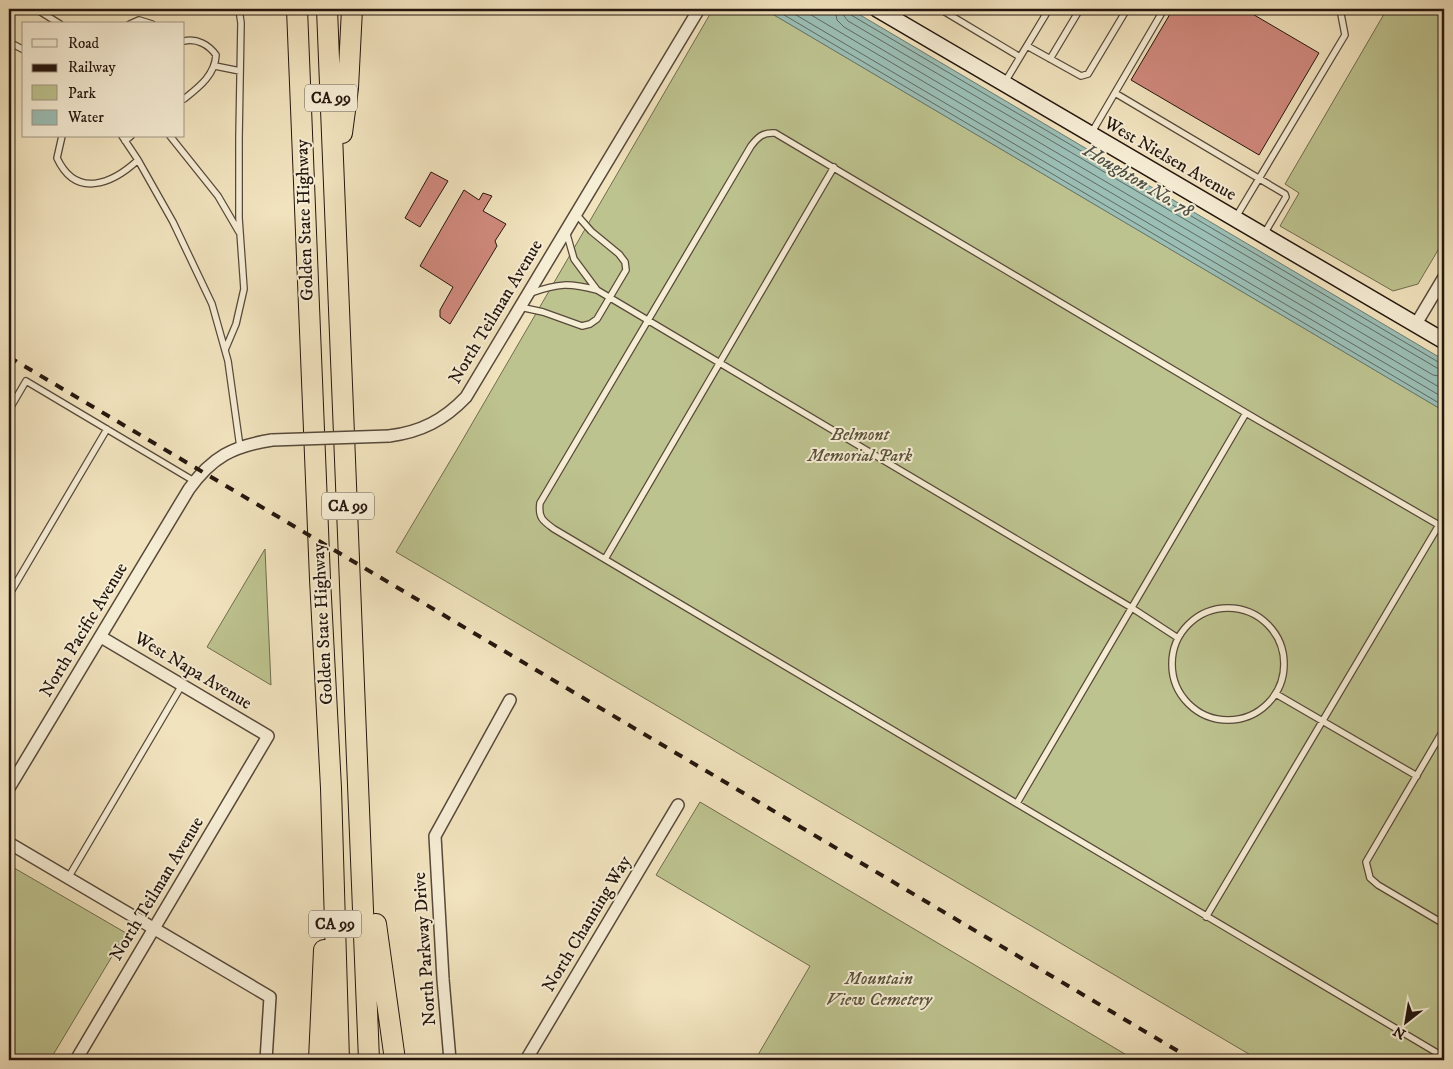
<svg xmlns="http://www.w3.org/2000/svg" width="1453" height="1069" viewBox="0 0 1453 1069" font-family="'IM FELL DW Pica',serif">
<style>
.green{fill:#bdc38f;stroke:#706c4e}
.water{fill:#9bbeb5;stroke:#6b7b72}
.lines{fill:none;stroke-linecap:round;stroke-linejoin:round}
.shore{stroke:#606a62;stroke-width:1}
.building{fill:#d0897d;stroke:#24160e}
.lane-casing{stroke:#57493a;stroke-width:8}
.street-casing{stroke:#57493a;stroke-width:14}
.secondary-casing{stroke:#24160e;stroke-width:18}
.highway-casing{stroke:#24160e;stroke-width:22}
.lane{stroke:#f6edd5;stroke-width:5.5}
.street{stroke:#f6edd5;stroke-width:11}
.secondary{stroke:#f6edd5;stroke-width:15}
.highway{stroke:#f1e3be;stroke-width:20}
.rail{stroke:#24160e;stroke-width:4;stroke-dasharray:9 9;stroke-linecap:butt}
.street-bridge-casing{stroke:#57493a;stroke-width:14;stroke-linecap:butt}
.street-bridge{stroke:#f6edd5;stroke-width:11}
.labels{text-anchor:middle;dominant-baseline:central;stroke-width:4;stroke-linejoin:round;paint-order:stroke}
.shield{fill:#f6edd5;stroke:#63564a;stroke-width:1}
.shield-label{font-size:16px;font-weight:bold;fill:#24160e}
.street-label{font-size:18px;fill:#24160e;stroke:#f6edd5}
.park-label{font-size:18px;font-style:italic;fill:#5a533b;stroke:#f6edd5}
.water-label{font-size:19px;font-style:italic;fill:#4e5148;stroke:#f6edd5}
</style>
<rect width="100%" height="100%" fill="#f1e3be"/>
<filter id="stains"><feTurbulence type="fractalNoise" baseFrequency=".004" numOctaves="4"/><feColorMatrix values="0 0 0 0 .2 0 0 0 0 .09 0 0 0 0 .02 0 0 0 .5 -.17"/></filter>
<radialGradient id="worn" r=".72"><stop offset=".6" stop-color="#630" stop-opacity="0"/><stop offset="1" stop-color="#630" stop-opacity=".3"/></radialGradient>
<path class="green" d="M 713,9 L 764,9 L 1444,411 L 1444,1060 L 1259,1060 L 396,552 L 459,446 Z
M 1387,9 L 1444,9 L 1444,240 L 1418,284 L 1393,291 L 1280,226 L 1299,193 L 1285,184 Z
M 265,549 L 271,685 L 207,647 Z
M 700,802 L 1135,1060 L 755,1060 L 810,966 L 656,875 Z
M 9,865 L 126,933 L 50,1060 L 9,1060 Z"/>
<path class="water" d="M 764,9 L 850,9 L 1444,360 L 1444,411 Z"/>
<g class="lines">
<path class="shore" d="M 774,9 L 1444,406
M 786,9 L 1444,398
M 801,9 L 1444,390
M 835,9 L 837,20 L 844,27 L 1433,375 L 1444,377
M 842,9 L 844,16 L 848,21 L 1437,368 L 1444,370
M 848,9 L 851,15 L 1440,363 L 1444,363"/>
</g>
<path class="building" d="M 1173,9 L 1244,9 L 1319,53 L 1259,155 L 1131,80 Z
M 431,172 L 448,181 L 420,227 L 405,218 Z
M 464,190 L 479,200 L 483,193 L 492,196 L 483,211 L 506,224 L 495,241 L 497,246 L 450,324 L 440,317 L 440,310 L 453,287 L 420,266 Z"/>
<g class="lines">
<defs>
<path id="lane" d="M 36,9 L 60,24
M 940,9 L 1020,57
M 130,24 L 139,20 L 152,24
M 184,41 C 197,38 209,45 216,55 C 215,75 199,87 184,99
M 9,42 L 24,50
M 1027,46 L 1081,76 L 1088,74 L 1127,9
M 1050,59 L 1080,9
M 215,66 L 240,71
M 1005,82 L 1049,9
M 1115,93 L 1285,194 L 1286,197 L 1264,234
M 1092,132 L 1164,9
M 62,136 L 57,158 C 76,199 112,184 138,160
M 122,136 L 138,160 L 173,222 L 212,304 L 228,361 L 240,447
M 170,136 L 218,196 L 239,232
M 125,141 L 131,136
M 1236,217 L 1345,35 L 1340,9
M 566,231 L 574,259 L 597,290 L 1132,608 L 1178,638
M 531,293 C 559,283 569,283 597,290
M 520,307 L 543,312 L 582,326 L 590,324 L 597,319 L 610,297 L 626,270 L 625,262 L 619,254 L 591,231 L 576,214
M 225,350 L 236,324 L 244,289 L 239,218 L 239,137 L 241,23 L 239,9
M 9,410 L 26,381 L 194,481
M 1444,528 L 1246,413 L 775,133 C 763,132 758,137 751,146 L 540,503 C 538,518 543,521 554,529 L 1444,1057
M 605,559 L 834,167
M 9,595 L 107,429
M1172 664a56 56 0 1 1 112 0a56 56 0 1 1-112 0Z
M 1276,694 L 1417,776
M 1444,729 L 1366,862 L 1370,878 L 1378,885 L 1444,924
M 1017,803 L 1246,413
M 68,878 L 182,685
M 1206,917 L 1439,525"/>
<path id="street" d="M 1416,324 L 1444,277
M 389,436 C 421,432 444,420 466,397 L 699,9
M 9,788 L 189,489 C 212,457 233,446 272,440
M 9,843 L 270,997 L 266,1060
M 76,1060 L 268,736 L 101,637
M 450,1060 L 443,979 L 435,836 L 510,700
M 526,1060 L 678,805"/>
<path id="secondary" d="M 877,9 L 1444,341"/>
<path id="highway" d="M 297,9 L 320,579 L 331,788 L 339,1060
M 327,9 L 369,1060
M 342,133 L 348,88 L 352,9
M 376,924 L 395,1060
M 319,1060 L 324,950"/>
</defs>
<use href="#lane" class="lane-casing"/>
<use href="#street" class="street-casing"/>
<use href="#secondary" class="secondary-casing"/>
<use href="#highway" class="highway-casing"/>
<use href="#lane" class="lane"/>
<use href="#street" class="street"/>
<use href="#secondary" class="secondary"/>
<use href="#highway" class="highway"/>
<path class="rail" d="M 9,357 L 1193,1060"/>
<defs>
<path id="street-bridge" d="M 272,440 L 389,436"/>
</defs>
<use href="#street-bridge" class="street-bridge-casing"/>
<use href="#street-bridge" class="street-bridge"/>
</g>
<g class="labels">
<g class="shield">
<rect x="305" y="84.5" width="52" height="27" rx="4"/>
<rect x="322" y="492.5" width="52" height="27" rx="4"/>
<rect x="309" y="910.5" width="52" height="27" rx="4"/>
</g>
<g class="shield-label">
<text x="331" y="98">CA 99</text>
<text x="348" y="506">CA 99</text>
<text x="335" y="924">CA 99</text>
</g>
<g class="street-label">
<text transform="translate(1170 159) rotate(30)">West Nielsen Avenue</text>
<text transform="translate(305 220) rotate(-92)">Golden State Highway</text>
<text transform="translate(496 312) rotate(-59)">North Teilman Avenue</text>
<text transform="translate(323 624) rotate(-93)">Golden State Highway</text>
<text transform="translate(84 630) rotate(-59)">North Pacific Avenue</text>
<text transform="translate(193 671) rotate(31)">West Napa Avenue</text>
<text transform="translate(157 889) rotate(-59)">North Teilman Avenue</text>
<text transform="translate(587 924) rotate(-59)">North Channing Way</text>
<text transform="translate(425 949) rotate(-94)">North Parkway Drive</text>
</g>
<g class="park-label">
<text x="860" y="435">Belmont<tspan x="860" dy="21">Memorial Park</tspan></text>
<text x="879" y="979">Mountain<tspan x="879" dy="21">View Cemetery</tspan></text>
</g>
<g class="water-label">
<text transform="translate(1138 181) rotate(31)">Houghton No. 78</text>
</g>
</g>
<rect width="1453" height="1069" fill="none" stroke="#f1e3be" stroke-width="30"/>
<rect x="10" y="10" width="1433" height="1049" fill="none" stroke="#24160e" stroke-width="2.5"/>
<rect x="15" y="15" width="1423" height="1039" fill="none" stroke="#24160e"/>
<rect x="22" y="22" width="162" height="115" fill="#f6edd5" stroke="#a29785"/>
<rect x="32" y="39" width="25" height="8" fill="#f6edd5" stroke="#a29785"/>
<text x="68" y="48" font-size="15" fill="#24160e">Road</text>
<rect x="32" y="64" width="25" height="8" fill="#24160e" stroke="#a29785"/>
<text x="68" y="72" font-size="15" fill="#24160e">Railway</text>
<rect x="32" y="85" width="25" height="15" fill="#bdc38f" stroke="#a29785"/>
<text x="68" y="98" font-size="15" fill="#24160e">Park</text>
<rect x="32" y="110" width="25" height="15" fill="#9bbeb5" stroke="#a29785"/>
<text x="68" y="122" font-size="15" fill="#24160e">Water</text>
<g transform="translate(1406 1022) rotate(211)" stroke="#f6edd5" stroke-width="4" paint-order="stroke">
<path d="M0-4L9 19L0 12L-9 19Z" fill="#24160e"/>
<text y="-8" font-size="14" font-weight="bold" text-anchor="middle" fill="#24160e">N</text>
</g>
<rect width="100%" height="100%" filter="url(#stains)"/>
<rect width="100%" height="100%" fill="url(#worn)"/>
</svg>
